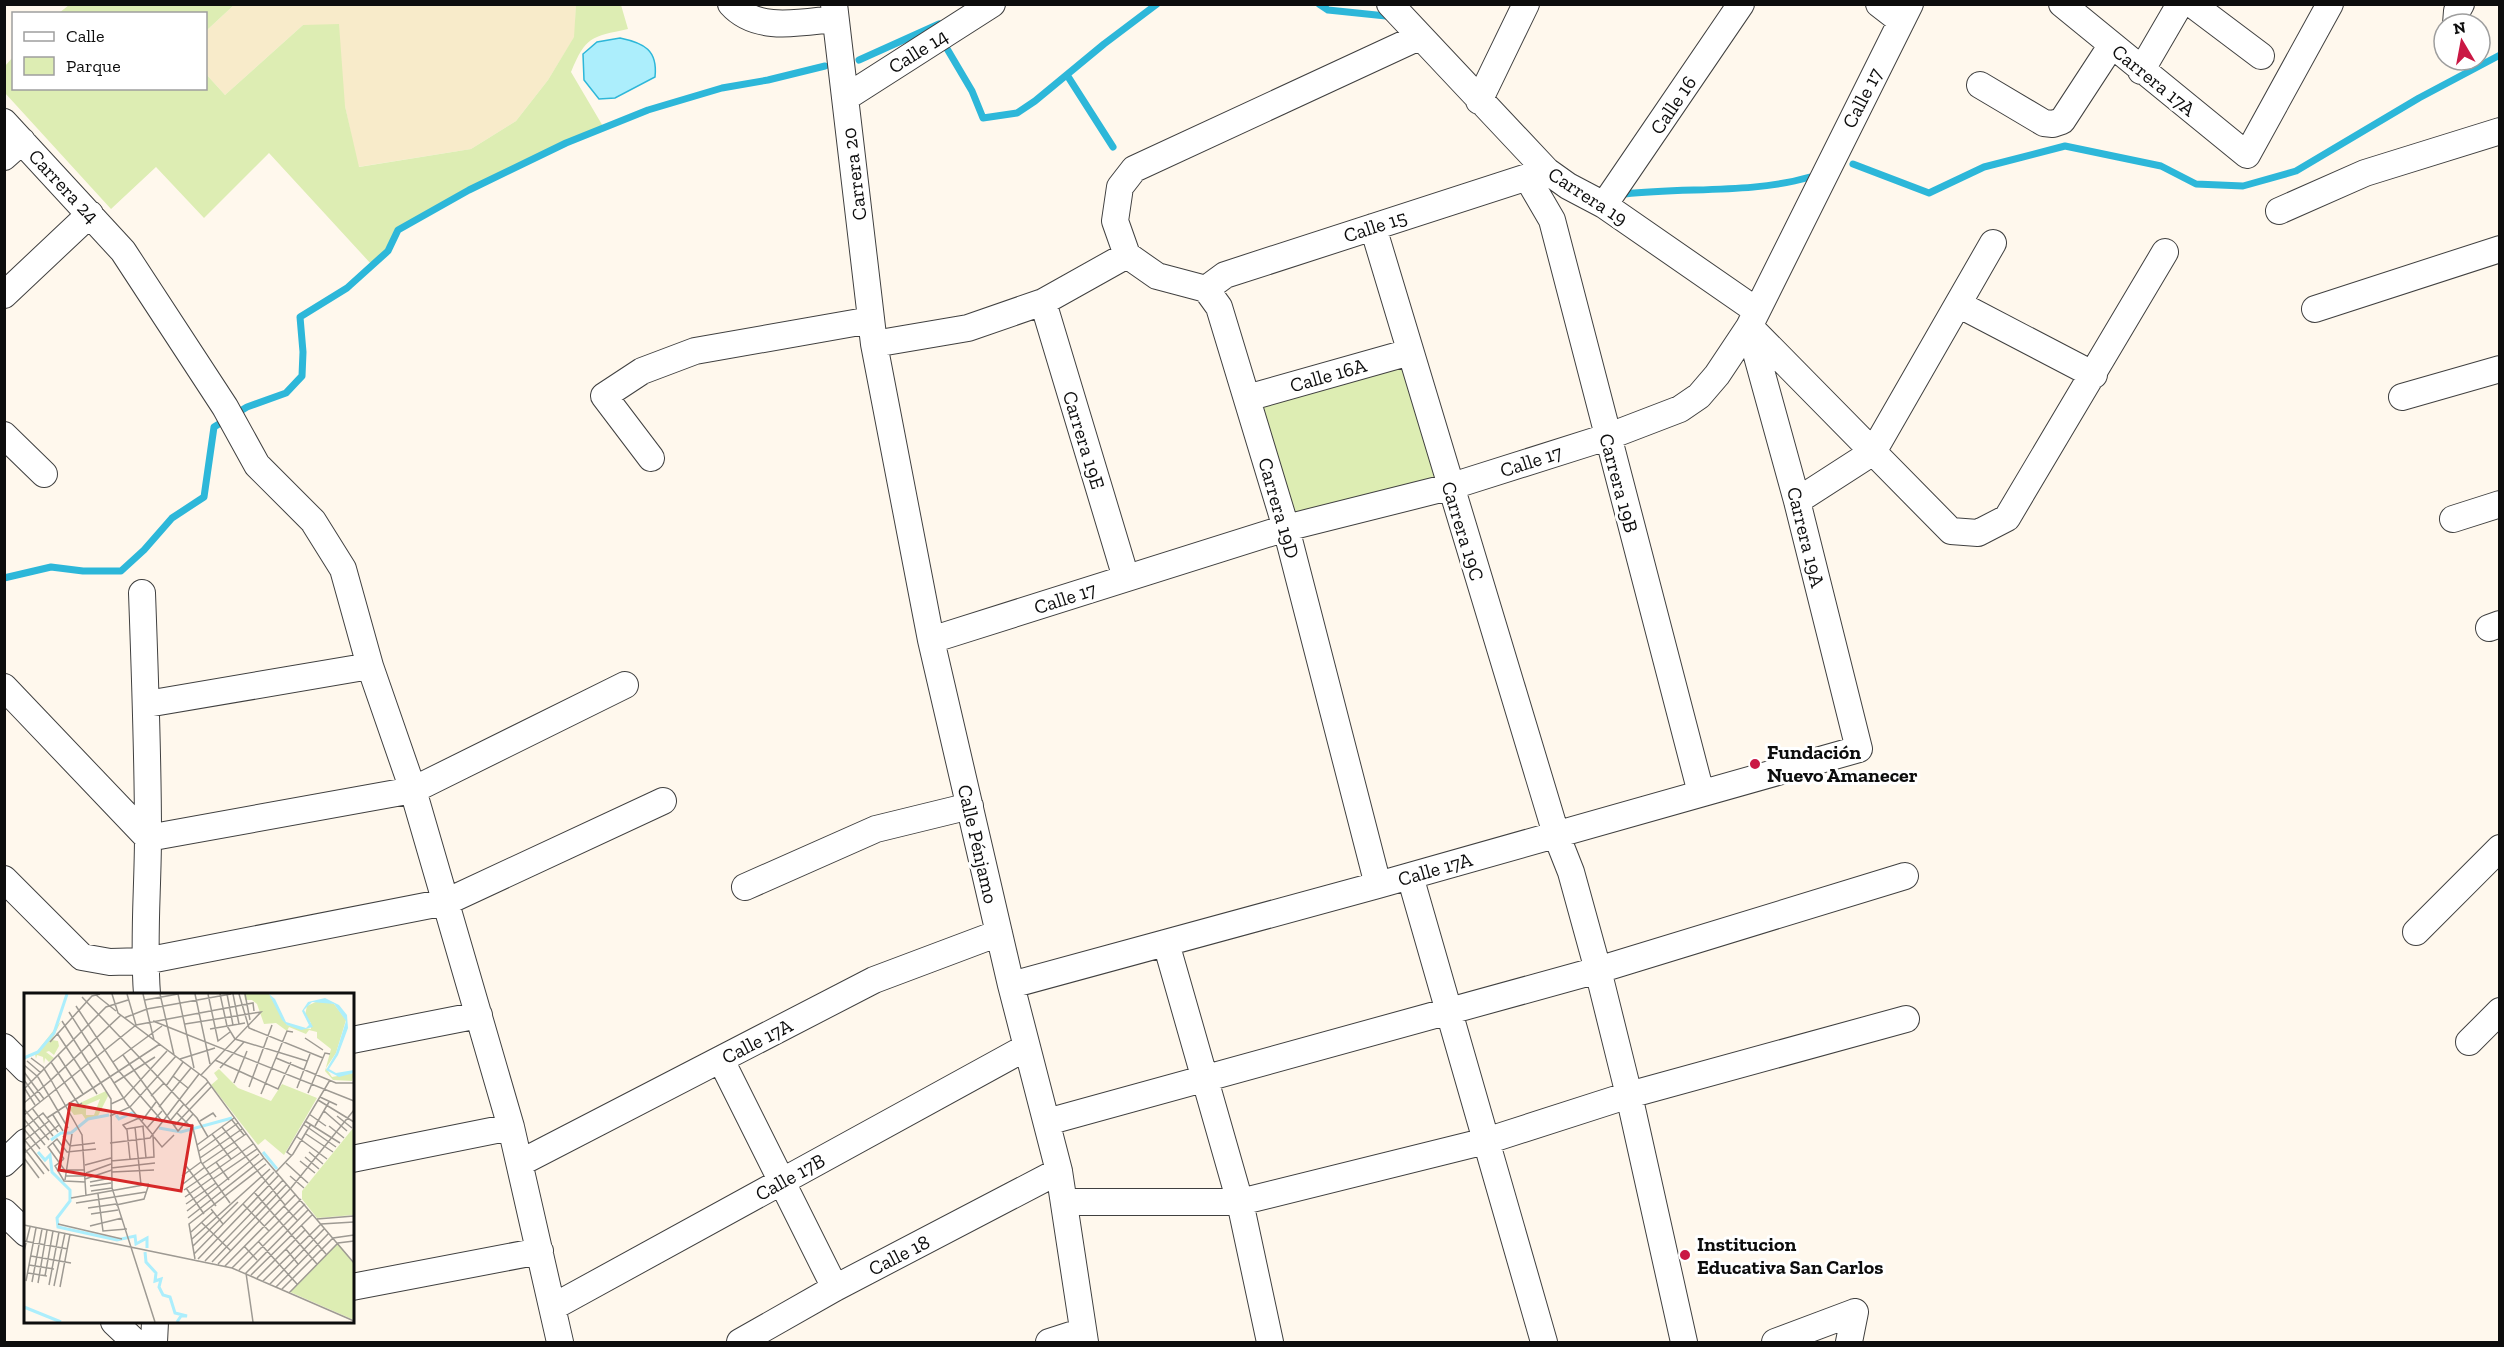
<svg xmlns="http://www.w3.org/2000/svg" width="2504" height="1347" viewBox="0 0 2504 1347" font-family="'Zilla Slab',serif">
<style>
.farmland{fill:#f8ebca}
.green{fill:#ddedb3}
.water{fill:#aceefc;stroke:#2db7d9;stroke-width:1.5}
.lines{fill:none;stroke-linecap:round;stroke-linejoin:round}
.stream{stroke:#2db7d9;stroke-width:7}
.minor-casing{stroke:#404040;stroke-width:28}
.minor{stroke:#fff;stroke-width:26}
.poi-dot{fill:#ca1844;stroke:#fff;stroke-width:2}
.labels{text-anchor:middle;dominant-baseline:central;stroke-width:6;stroke-linejoin:round;paint-order:stroke}
.street-label{font-size:20px;fill:#0d0d0d;stroke:#fff}
.poi-label{font-size:20px;font-weight:bold;fill:#0d0d0d;stroke:#fff;text-anchor:start}
.inset-river{fill:none;stroke:#aceefc;stroke-width:3}
.inset-road{fill:none;stroke:#9e9a93;stroke-width:1.5}
.view{fill:#d62828;fill-opacity:0.15;stroke:#d62828;stroke-width:3}
.inset-edge{fill:none;stroke:#0d0d0d;stroke-width:3}
</style>
<rect width="100%" height="100%" fill="#fff8ed"/>
<path class="farmland" d="M 234,5 L 576,5 L 575,36 L 548,80 L 516,121 L 471,149 L 358,167 L 345,106 L 303,25 L 225,95 L 206,74 L 206,31 Z"/>
<path class="green" d="M 69,5 L 69,4 L 234,5 L 206,31 L 206,14 L 59,13 Z
M 576,5 L 621,5 L 628,29 C 591,37 586,36 571,72 L 604,128 L 566,143 L 469,190 L 398,230 L 388,251 L 372,265 L 269,153 L 204,218 L 156,167 L 111,209 L 5,93 L 5,66 L 13,57 L 14,88 L 206,88 L 206,74 L 225,95 L 303,25 L 339,24 L 345,106 L 359,167 L 471,149 L 516,121 L 548,80 L 574,37 Z
M 1404,359 L 1439,476 L 1290,519 L 1256,403 Z"/>
<path class="water" d="M 620,38 C 644,43 658,50 655,77 L 615,98 L 599,99 L 584,80 L 583,54 L 597,42 Z"/>
<g class="lines">
<path class="stream" d="M 1319,4 L 1328,10 L 1386,16
M 946,47 L 972,91 L 983,118 L 1017,113 L 1035,101 L 1104,44 L 1157,4
M 859,60 L 939,24
M 1067,75 L 1113,147
M 1853,164 L 1929,193 L 1984,167 L 2065,146 L 2161,166 L 2196,184 L 2243,186 L 2296,171 L 2419,98 L 2500,55
M 1625,194 C 1686,187 1752,194 1810,177
M 4,578 L 51,567 L 83,571 L 121,571 L 144,550 L 172,518 L 204,497 L 214,427 L 247,407 L 286,393 L 302,376 L 303,352 L 300,317 L 347,288 L 388,251 L 398,230 L 469,190 L 566,143 L 648,110 L 722,88 L 768,80 L 825,66"/>
<defs>
<path id="minor" d="M 731,4 C 757,33 802,22 835,19
M 834,4 L 874,344 L 931,640 L 1011,985 L 1059,1171 L 1085,1342
M 1390,4 L 1547,171 L 1568,186 L 1604,205 L 1757,311
M 1879,4 L 1901,21
M 2062,4 L 2247,155 L 2330,4
M 2192,4 L 2261,56
M 2456,24 L 2457,11 L 2461,4
M 2141,71 L 2180,4
M 1980,85 L 2044,123 L 2053,124 L 2062,121 L 2111,46
M 845,98 L 992,4
M 1479,101 L 1526,4
M 4,122 L 123,251 L 225,407 L 257,465 L 313,521 L 343,569 L 370,666 L 413,790 L 511,1127 L 560,1342
M 4,157 L 22,141
M 1527,177 L 1552,220 L 1701,793
M 1604,205 L 1741,4
M 2279,211 L 2365,173 L 2500,131
M 1373,227 L 1556,834 L 1571,872 L 1598,970 L 1629,1095 L 1684,1342
M 1206,289 L 1225,275 L 1543,172
M 4,295 L 90,214
M 1043,302 L 1126,578
M 1958,304 L 2094,375
M 2315,309 L 2500,249
M 1752,329 L 1951,531 L 1978,533 L 2007,518 L 2165,252
M 874,344 L 968,328 L 1043,302 L 1127,255
M 2402,397 L 2500,369
M 1247,398 L 1410,352
M 4,435 L 44,474
M 651,458 L 604,396 L 642,371 L 695,351 L 871,320
M 1797,501 L 1873,452 L 1993,243
M 2453,519 L 2500,504
M 142,593 C 145,674 148,754 148,835 C 148,888 143,941 147,994
M 2489,628 L 2500,624
M 931,640 L 1286,528 L 1449,487 L 1607,437 L 1680,409 L 1699,396 L 1717,375 L 1749,327 L 1910,4
M 4,687 L 148,838 L 413,790 L 625,685
M 147,704 L 370,666
M 1410,876 L 1544,1342
M 4,879 L 82,957 L 110,962 L 145,961 L 446,902 L 663,801
M 1378,885 L 1286,528 L 1219,307 L 1206,289 L 1157,276 L 1127,255 L 1115,221 L 1120,187 L 1134,169 L 1419,37
M 745,887 L 876,829 L 970,806
M 2416,932 L 2500,848
M 1166,943 L 1240,1202 L 1270,1342
M 1011,985 L 1378,885 L 1859,749 L 1797,501 L 1749,327
M 352,1040 L 479,1015
M 2469,1042 L 2500,1011
M 4,1047 L 26,1069
M 721,1060 L 835,1288
M 1047,1122 L 1598,970 L 1905,876
M 352,1159 L 511,1127
M 4,1163 L 26,1142
M 520,1163 L 874,980 L 999,933
M 1064,1202 L 1240,1202 L 1486,1141 L 1629,1095 L 1906,1019
M 4,1212 L 26,1233
M 352,1287 L 540,1251
M 553,1307 L 1027,1047
M 114,1322 L 135,1342
M 154,1342 L 155,1322
M 740,1342 L 835,1288 L 1059,1171
M 1049,1342 L 1083,1331
M 1775,1342 L 1855,1312
M 1849,1342 L 1855,1312"/>
</defs>
<use href="#minor" class="minor-casing"/>
<use href="#minor" class="minor"/>
</g>
<g class="poi-dot">
<circle cx="1755" cy="764" r="6"/>
<circle cx="1685" cy="1255" r="6"/>
</g>
<g class="labels">
<g class="street-label">
<text transform="translate(918 51) rotate(-32)">Calle 14</text>
<text transform="translate(2154 80) rotate(39)">Carrera 17A</text>
<text transform="translate(1862 98) rotate(-63)">Calle 17</text>
<text transform="translate(1673 105) rotate(-56)">Calle 16</text>
<text transform="translate(854 174) rotate(-97)">Carrera 20</text>
<text transform="translate(64 186) rotate(47)">Carrera 24</text>
<text transform="translate(1588 196) rotate(33)">Carrera 19</text>
<text transform="translate(1375 226) rotate(-18)">Calle 15</text>
<text transform="translate(1328 375) rotate(-16)">Calle 16A</text>
<text transform="translate(1084 440) rotate(73)">Carrera 19E</text>
<text transform="translate(1531 461) rotate(-18)">Calle 17</text>
<text transform="translate(1619 483) rotate(75)">Carrera 19B</text>
<text transform="translate(1279 508) rotate(74)">Carrera 19D</text>
<text transform="translate(1463 531) rotate(73)">Carrera 19C</text>
<text transform="translate(1806 537) rotate(76)">Carrera 19A</text>
<text transform="translate(1065 598) rotate(-18)">Calle 17</text>
<text transform="translate(978 844) rotate(77)">Calle Pénjamo</text>
<text transform="translate(1435 869) rotate(-16)">Calle 17A</text>
<text transform="translate(757 1041) rotate(-27)">Calle 17A</text>
<text transform="translate(790 1177) rotate(-29)">Calle 17B</text>
<text transform="translate(899 1255) rotate(-27)">Calle 18</text>
</g>
<g class="poi-label">
<text x="1767" y="752">Fundación<tspan x="1767" dy="23">Nuevo Amanecer</tspan></text>
<text x="1697" y="1244">Institucion<tspan x="1697" dy="23">Educativa San Carlos</tspan></text>
</g>
</g>
<g transform="translate(24 993)">
<rect width="330" height="330" fill="#fff8ed"/>
<path d="M 220,1 L 245,1 L 263,32 L 287,36 L 287,30 L 281,22 L 283,13 L 296,7 L 310,11 L 322,27 L 312,60 L 302,75 L 308,84 L 330,80 L 328,88 L 309,87 L 301,78 L 307,56 L 293,45 L 293,39 L 285,37 L 282,41 L 265,34 L 263,38 L 252,30 L 240,31 L 233,11 L 228,7 L 221,7 ZM 37,28 L 28,47 L 34,48 L 35,53 L 30,62 L 25,58 L 22,59 L 30,65 L 25,69 L 21,65 L 20,71 L 19,64 L 13,62 L 12,66 L 11,61 ZM 195,76 L 214,95 L 247,108 L 258,91 L 293,105 L 260,162 L 241,146 L 234,152 L 187,92 L 194,86 L 190,80 ZM 82,98 L 84,103 L 74,123 L 62,127 L 58,121 L 50,122 L 45,115 ZM 76,106 L 70,122 L 62,122 L 62,115 L 55,115 ZM 330,134 L 330,222 L 293,225 L 278,206 L 278,198 ZM 314,250 L 330,270 L 330,327 L 266,299 Z" fill="#ddedb3" fill-rule="evenodd"/>
<path d="M 245,1 L 251,6 L 262,29 L 282,35 L 285,32 L 278,18 L 284,9 L 301,5 L 315,12 L 323,22 L 324,35 L 314,62 L 305,76 L 312,80 L 330,77 L 330,80 L 315,84 L 302,77 L 312,60 L 322,28 L 310,11 L 288,9 L 280,17 L 289,34 L 277,37 L 263,32 L 258,27 Z" fill="#aceefc"/>
<path class="inset-river" d="M 0,65 L 14,59 L 30,40 L 43,1M 92,122 L 95,126 L 108,120 L 113,124M 135,135 L 157,139 L 208,125M 27,147 L 37,140 L 47,140 L 64,126 L 85,122M 14,159 L 21,167 L 26,162 L 28,179 L 46,197 L 46,208 L 33,225 L 34,234 L 93,247 L 111,243 L 112,251 L 123,245 L 123,255M 239,159 L 253,176M 121,259 L 122,269 L 132,280 L 131,288 L 137,286 L 135,294 L 139,302 L 146,304 L 151,320 L 163,323 L 157,323 L 153,329M 0,314 L 37,329"/>
<path class="inset-road" d="M 88,1 L 94,20 L 182,86 L 240,165 L 330,270M 119,1 L 130,47M 136,1 L 150,62M 154,1 L 170,75M 171,1 L 186,71M 184,1 L 194,48 L 206,39M 196,1 L 203,33 L 211,46 L 283,68M 203,1 L 209,32M 209,1 L 215,31M 215,1 L 225,35 L 299,65M 221,1 L 226,27M 72,2 L 92,18M 58,4 L 173,125 L 184,144M 121,7 L 154,1M 52,13 L 94,77 L 139,129M 45,19 L 104,112 L 129,142M 100,25 L 123,16 L 207,1M 38,28 L 87,106 L 88,195 L 131,329M 129,28 L 330,108M 161,31 L 237,19 L 177,82M 112,32 L 229,10 L 230,18M 186,36 L 221,30M 33,40 L 73,101M 281,45 L 299,57M 26,49 L 68,3 L 76,1M 34,62 L 59,101M 99,62 L 154,138 L 169,121M 252,65 L 312,90 L 330,90M 156,66 L 191,55M 191,67 L 254,96 L 267,69M 3,68 L 17,80M 27,69 L 55,112 L 58,110M 89,69 L 138,33M 0,72 L 14,84 L 44,135M 196,75 L 220,49M 0,79 L 20,106M 149,83 L 164,95M 0,87 L 16,109M 90,90 L 131,64M 210,90 L 223,58M 142,93 L 159,69M 225,94 L 248,32M 273,95 L 286,61M 0,96 L 82,14 L 104,7M 1,96 L 11,112M 32,96 L 58,142 L 62,203M 32,96 L 27,87 L 97,22M 284,100 L 301,60 L 306,61M 237,101 L 263,38 L 269,39M 127,103 L 140,90M 296,104 L 313,112M 294,107 L 330,129M 0,110 L 27,87 L 19,74 L 7,65M 87,111 L 100,105 L 143,58M 161,113 L 184,89M 135,114 L 167,75M 8,115 L 29,143M 0,116 L 25,147M 300,118 L 323,138M 153,120 L 166,133M 285,121 L 302,133M 0,122 L 112,32 L 103,1M 29,122 L 39,138M 86,123 L 106,114 L 152,63M 313,123 L 328,135M 23,125 L 136,51M 0,126 L 21,152M 208,127 L 220,142M 146,128 L 160,111M 176,128 L 189,120 L 192,124M 281,128 L 316,150M 117,129 L 132,109M 168,131 L 177,169 L 206,210M 279,131 L 312,154M 150,133 L 187,94M 291,133 L 305,109M 305,133 L 320,145M 111,134 L 117,192M 119,134 L 122,165M 198,134 L 261,212M 0,135 L 19,120 L 34,139M 123,135 L 138,118M 0,136 L 16,156M 102,136 L 120,133M 188,141 L 207,166M 282,141 L 309,159M 39,143 L 46,153 L 71,150M 272,143 L 303,166M 130,144 L 138,154 L 150,142M 0,146 L 25,178M 1,147 L 25,128M 29,150 L 40,166M 86,150 L 126,145 L 175,81M 173,152 L 210,125M 0,155 L 20,181M 175,158 L 214,130M 285,159 L 299,171M 0,160 L 35,132M 268,163 L 263,159 L 306,87M 281,164 L 295,176M 0,165 L 15,185M 176,165 L 218,136M 40,166 L 31,173 L 40,188 L 61,189M 106,166 L 103,137 L 99,132 L 115,125M 87,168 L 130,164 L 129,142M 276,168 L 291,180M 192,169 L 205,187M 262,170 L 284,190M 178,171 L 222,141M 61,172 L 87,165M 162,173 L 192,213M 87,175 L 131,170M 182,176 L 214,154M 42,177 L 61,177M 42,179 L 24,154 L 33,146 L 43,159 L 72,156M 88,179 L 130,177M 252,179 L 269,161 L 287,131M 62,180 L 87,171M 186,181 L 229,151M 41,183 L 62,183M 158,183 L 177,169M 266,183 L 280,195M 61,186 L 88,177M 189,186 L 233,156M 41,187 L 48,141M 66,189 L 87,185M 159,191 L 181,174M 66,193 L 87,190M 162,195 L 180,221M 160,197 L 185,180M 67,198 L 88,195M 230,199 L 293,271M 74,201 L 79,238 L 103,236M 161,204 L 188,185M 47,205 L 125,191M 52,210 L 122,199M 162,211 L 192,190M 219,211 L 245,238M 92,212 L 120,206 L 125,191M 260,213 L 273,227M 64,215 L 92,211M 187,216 L 199,231M 163,218 L 235,161M 67,221 L 94,217M 164,225 L 240,165M 293,226 L 330,223M 177,229 L 207,258M 34,231 L 98,246M 0,232 L 208,275 L 330,328M 277,232 L 302,261M 66,233 L 98,225M 167,239 L 189,219M 168,246 L 246,176M 0,248 L 44,256M 234,248 L 273,291M 169,253 L 214,209M 220,253 L 233,267M 262,256 L 274,271M 0,258 L 6,234M 170,261 L 250,179M 7,263 L 47,270M 171,266 L 165,231 L 242,171M 174,266 L 255,182M 181,268 L 259,187M 188,269 L 263,191M 194,271 L 267,195 L 330,117M 5,272 L 30,276M 201,273 L 272,201M 208,275 L 277,206M 215,277 L 281,211M 4,280 L 23,283M 227,282 L 289,221M 21,283 L 29,238M 233,285 L 281,237M 2,288 L 12,235M 239,288 L 297,231 L 330,229M 8,289 L 18,236M 14,290 L 23,237M 246,291 L 301,235M 25,292 L 35,239M 30,293 L 41,240M 36,294 L 46,241M 252,294 L 305,240M 258,296 L 309,245 L 330,242M 265,300 L 314,250 L 330,248M 229,329 L 222,280 L 284,217"/>
<path class="view" d="M 46,111 L 168,133 L 157,198 L 35,177 Z"/>
<rect width="330" height="330" class="inset-edge"/>
</g>
<rect width="2504" height="1347" fill="none" stroke="#0d0d0d" stroke-width="12"/>
<rect x="12" y="12" width="195" height="78" fill="#ffffff" stroke="#9e9e9e" stroke-width="1.5"/>
<rect x="24" y="32" width="30" height="9" fill="#ffffff" stroke="#9e9e9e" stroke-width="1.5"/>
<text x="66" y="42" font-size="18" fill="#0d0d0d">Calle</text>
<rect x="24" y="57" width="30" height="18" fill="#ddedb3" stroke="#9e9e9e" stroke-width="1.5"/>
<text x="66" y="72" font-size="18" fill="#0d0d0d">Parque</text>
<g transform="translate(2462 42) rotate(350)"><circle r="28" fill="#ffffff" stroke="#9e9e9e" stroke-width="1.5"/>
<path d="M0-4.5L10 22L0 15L-10 22Z" fill="#ca1844"/>
<text y="-9" font-size="16" font-weight="bold" text-anchor="middle" fill="#0d0d0d">N</text>
</g>
</svg>
